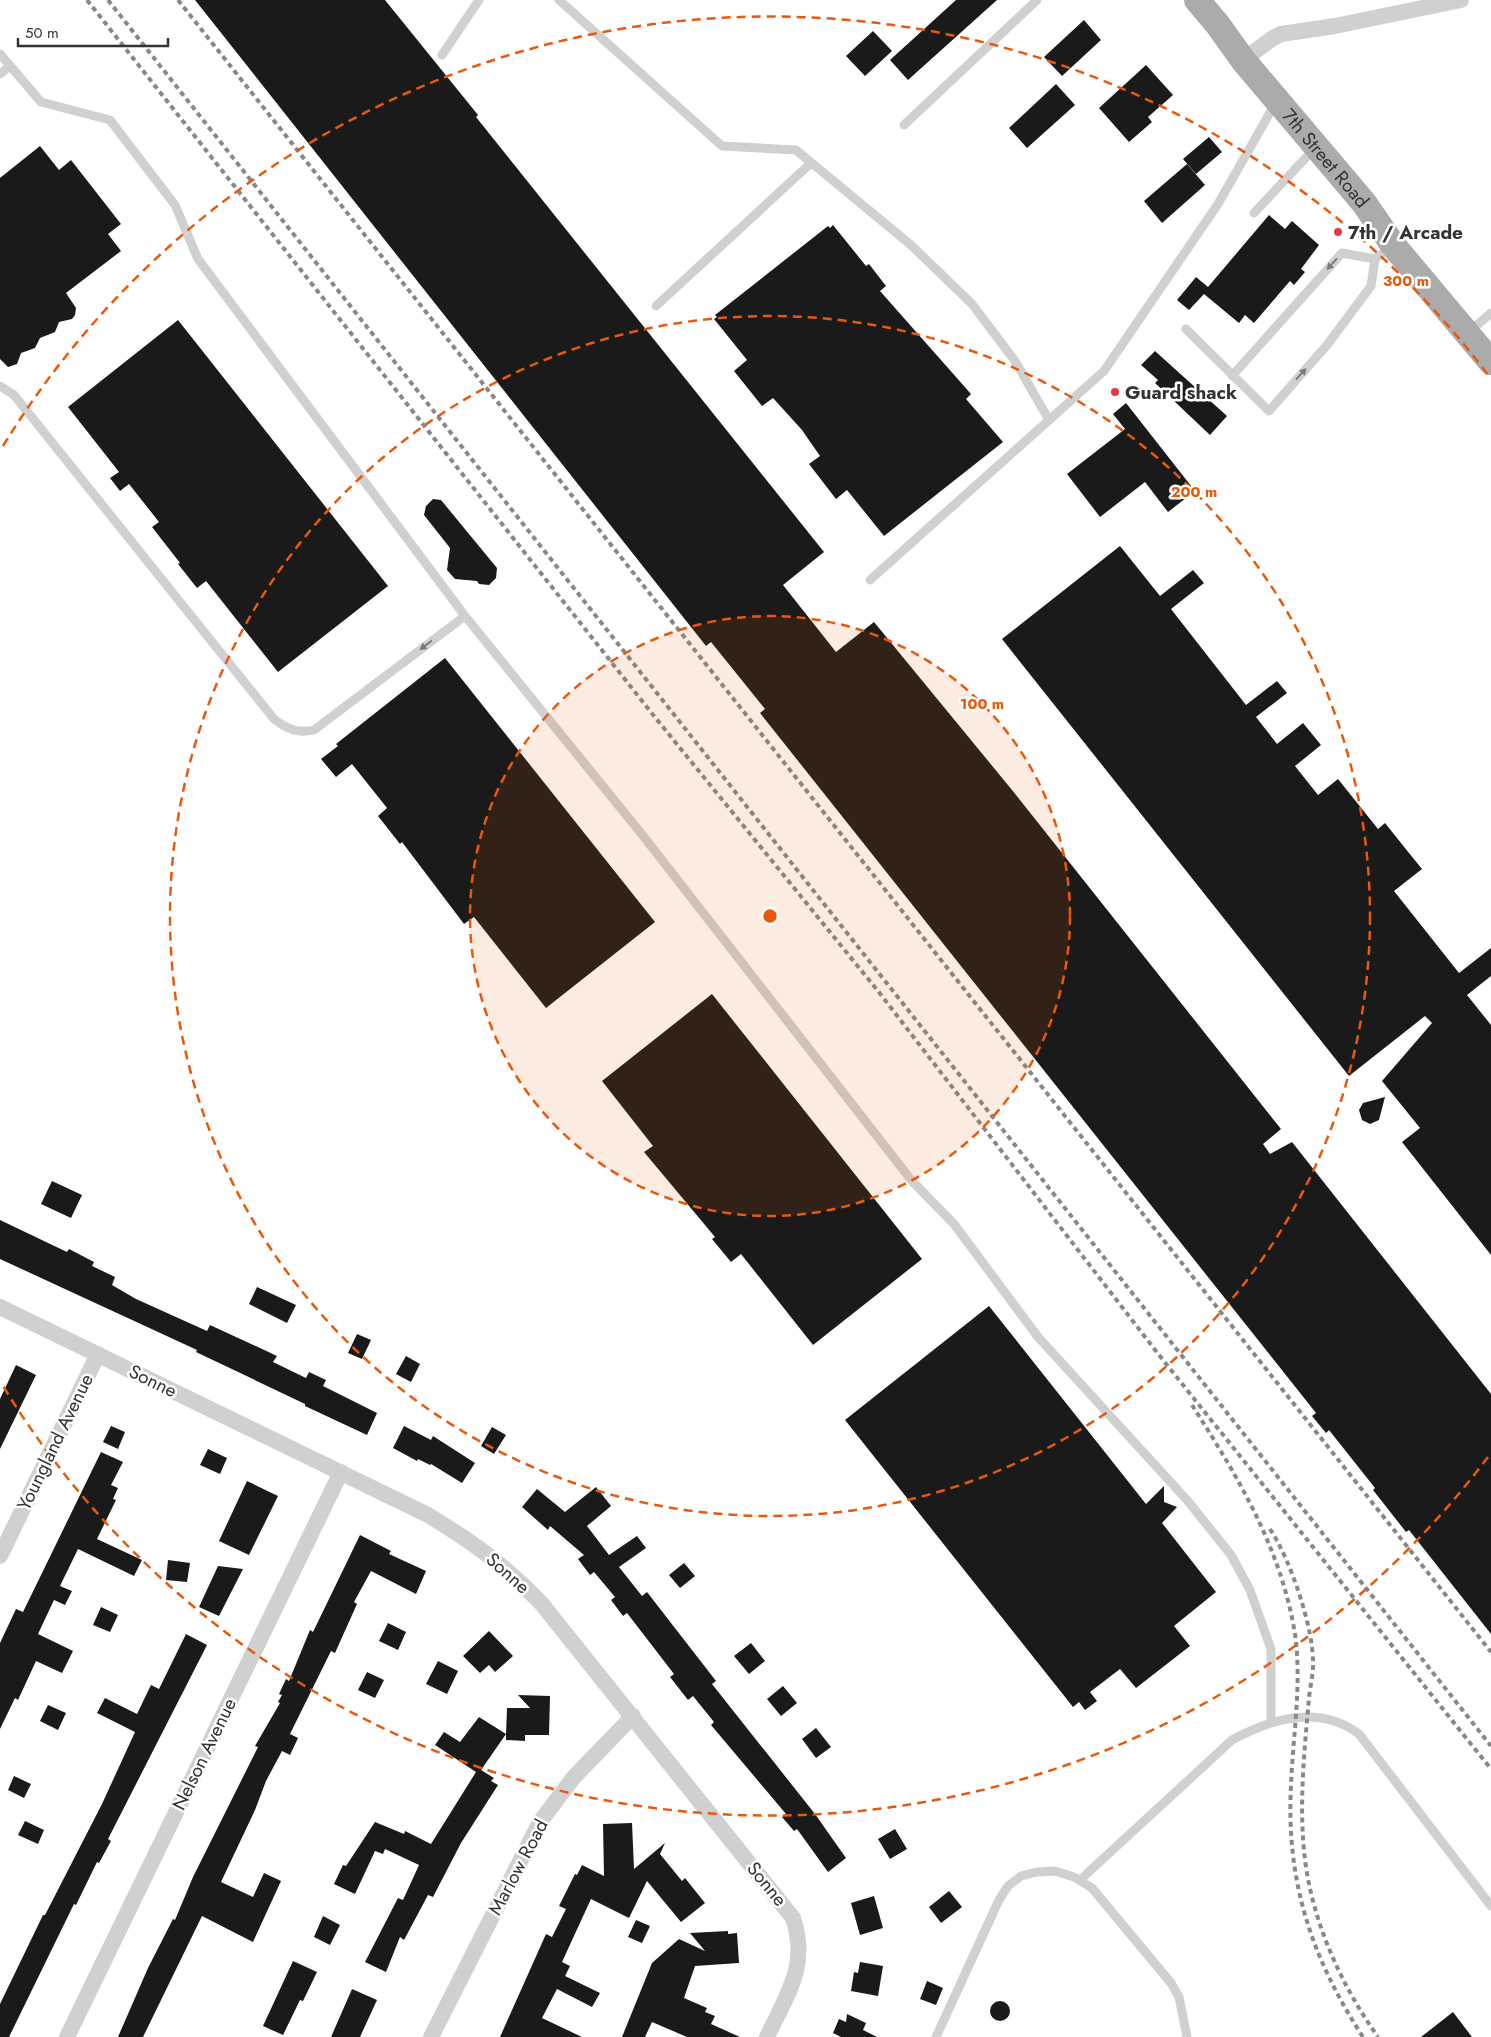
<svg xmlns="http://www.w3.org/2000/svg" width="1491" height="2037" viewBox="0 0 1491 2037" font-family="Jost,sans-serif">
<style>
.building{fill:#1a1a1a}
.lines{fill:none;stroke-linecap:round;stroke-linejoin:round}
.lane{stroke:#d0d0d0;stroke-width:9}
.street{stroke:#d0d0d0;stroke-width:16}
.primary{stroke:#ababab;stroke-width:26}
.rail{stroke:#888;stroke-width:4;stroke-dasharray:5 4;stroke-linecap:butt}
.oneway{fill:#7a7a7a}
.ring{fill:none;stroke:#e8590c;stroke-width:2.5;stroke-dasharray:9 6}
.poi-dot{fill:#e63946;stroke:#fff;stroke-width:2}
.labels{text-anchor:middle;dominant-baseline:central;stroke-width:5;stroke-linejoin:round;paint-order:stroke}
.street-label{font-size:19px;fill:#333;stroke:#fff}
.poi-label{font-size:19px;font-weight:bold;fill:#333;stroke:#fff;text-anchor:start}
.centre{fill:#e8590c;stroke:#fff;stroke-width:2.5}
.ring-label{font-size:15px;text-anchor:middle;font-weight:bold;fill:#e8590c;stroke:#fff;stroke-width:5;stroke-linejoin:round;paint-order:stroke}
</style>
<rect width="100%" height="100%" fill="#fff"/>
<path class="building" d="M 195,0 L 385,0 L 478,115 L 476,117 L 824,552 L 783,585 L 836,652 L 874,622 L 1012,790 L 1281,1129 L 1263,1144 L 1270,1154 L 1292,1142 L 1491,1394 L 1491,1634 L 1409,1530 L 1406,1532 L 1373,1490 L 1375,1488 L 1329,1430 L 1326,1433 L 1312,1416 L 1316,1413 L 760,713 L 765,709 L 711,642 L 706,646 Z
M 956,0 L 997,0 L 908,80 L 890,60 Z
M 1084,20 L 1101,40 L 1062,76 L 1044,57 Z
M 873,31 L 892,51 L 865,76 L 846,56 Z
M 1146,65 L 1173,95 L 1148,117 L 1152,122 L 1129,142 L 1099,108 Z
M 1056,84 L 1075,105 L 1027,148 L 1009,128 Z
M 1209,137 L 1222,152 L 1196,174 L 1183,159 Z
M 40,146 L 59,170 L 71,160 L 121,224 L 108,234 L 121,251 L 66,293 L 76,308 L 75,315 L 72,319 L 59,322 L 55,332 L 40,338 L 35,348 L 21,353 L 17,364 L 8,367 L 0,359 L 0,178 Z
M 1187,164 L 1205,185 L 1162,223 L 1144,201 Z
M 1269,215 L 1285,229 L 1292,221 L 1319,245 L 1301,269 L 1305,272 L 1294,285 L 1290,281 L 1254,323 L 1245,315 L 1239,323 L 1204,294 L 1189,310 L 1177,300 L 1196,277 L 1208,287 Z
M 833,225 L 866,266 L 869,264 L 886,286 L 880,291 L 971,394 L 966,399 L 1003,442 L 884,536 L 847,490 L 836,499 L 809,464 L 820,456 L 802,430 L 773,398 L 762,406 L 734,371 L 747,360 L 714,319 L 717,317 L 715,315 L 828,226 L 830,228 Z
M 178,320 L 388,586 L 278,672 L 206,581 L 197,588 L 178,564 L 180,563 L 152,527 L 159,522 L 129,484 L 120,491 L 110,478 L 119,472 L 68,407 Z
M 1155,351 L 1227,416 L 1210,435 L 1155,383 L 1158,380 L 1141,365 Z
M 1126,403 L 1195,491 L 1168,512 L 1145,482 L 1100,517 L 1067,474 L 1125,429 L 1113,414 Z
M 433,499 L 441,500 L 497,568 L 496,578 L 489,585 L 479,584 L 477,581 L 455,579 L 447,570 L 450,548 L 424,515 L 426,506 Z
M 1120,546 L 1160,596 L 1193,570 L 1204,583 L 1171,609 L 1246,705 L 1277,681 L 1287,693 L 1256,717 L 1277,744 L 1303,723 L 1321,745 L 1295,766 L 1318,795 L 1338,779 L 1378,829 L 1385,823 L 1409,853 L 1422,869 L 1394,891 L 1459,973 L 1491,948 L 1491,976 L 1467,995 L 1491,1025 L 1491,1255 L 1402,1142 L 1420,1128 L 1382,1081 L 1432,1023 L 1425,1016 L 1349,1076 L 1002,639 Z
M 445,658 L 655,922 L 546,1008 L 474,917 L 464,924 L 402,842 L 400,844 L 378,816 L 387,808 L 352,764 L 336,777 L 321,759 L 338,746 L 336,744 Z
M 712,994 L 922,1259 L 813,1345 L 741,1254 L 731,1262 L 712,1239 L 715,1237 L 644,1152 L 653,1146 L 602,1081 Z
M 1385,1097 L 1379,1120 L 1370,1124 L 1362,1120 L 1359,1110 L 1363,1103 Z
M 52,1181 L 82,1195 L 71,1218 L 41,1204 Z
M 0,1220 L 67,1252 L 69,1249 L 94,1262 L 92,1266 L 115,1277 L 112,1285 L 136,1299 L 207,1331 L 210,1325 L 260,1348 L 277,1356 L 273,1362 L 306,1378 L 309,1372 L 326,1380 L 323,1386 L 377,1413 L 367,1435 L 305,1406 L 305,1404 L 196,1352 L 197,1350 L 0,1259 Z
M 257,1287 L 296,1305 L 287,1323 L 249,1304 Z
M 989,1306 L 1146,1504 L 1164,1486 L 1164,1502 L 1177,1507 L 1162,1523 L 1216,1592 L 1174,1626 L 1190,1646 L 1136,1688 L 1120,1669 L 1090,1692 L 1097,1701 L 1085,1710 L 1079,1702 L 1073,1707 L 845,1420 Z
M 357,1334 L 371,1340 L 362,1359 L 348,1353 Z
M 406,1356 L 420,1364 L 411,1382 L 396,1374 Z
M 16,1365 L 36,1375 L 0,1449 L 0,1399 Z
M 111,1426 L 125,1432 L 118,1449 L 103,1442 Z
M 404,1426 L 431,1440 L 433,1436 L 475,1463 L 462,1483 L 431,1464 L 430,1465 L 418,1459 L 417,1461 L 393,1448 Z
M 492,1427 L 506,1435 L 494,1454 L 481,1446 Z
M 208,1449 L 227,1458 L 220,1474 L 200,1465 Z
M 101,1452 L 123,1462 L 111,1485 L 118,1488 L 113,1499 L 116,1500 L 97,1539 L 142,1560 L 134,1576 L 78,1549 L 60,1586 L 72,1591 L 65,1605 L 54,1600 L 38,1634 L 73,1651 L 62,1673 L 36,1661 L 18,1700 L 15,1698 L 0,1729 L 0,1643 L 16,1609 L 23,1612 Z
M 247,1481 L 278,1496 L 249,1555 L 219,1541 Z
M 596,1487 L 611,1506 L 587,1526 L 609,1555 L 637,1536 L 646,1548 L 619,1567 L 642,1596 L 647,1592 L 716,1681 L 712,1684 L 815,1814 L 846,1858 L 828,1872 L 797,1829 L 794,1831 L 782,1817 L 786,1814 L 711,1725 L 714,1722 L 693,1696 L 688,1700 L 670,1677 L 674,1674 L 627,1613 L 623,1616 L 611,1600 L 615,1597 L 594,1572 L 590,1575 L 578,1559 L 584,1555 L 550,1526 L 548,1530 L 522,1507 L 537,1489 L 565,1512 Z
M 360,1535 L 391,1551 L 389,1554 L 426,1571 L 416,1594 L 371,1571 L 354,1602 L 357,1604 L 335,1653 L 331,1651 L 290,1734 L 298,1738 L 290,1755 L 282,1751 L 266,1781 L 255,1810 L 221,1882 L 253,1897 L 264,1873 L 281,1881 L 253,1942 L 202,1916 L 143,2037 L 118,2037 L 148,1968 L 173,1919 L 175,1920 L 193,1877 L 258,1747 L 255,1746 L 280,1703 L 278,1702 L 282,1695 L 279,1694 L 286,1679 L 289,1681 L 310,1630 L 313,1632 Z
M 168,1560 L 190,1563 L 187,1582 L 166,1580 Z
M 684,1563 L 695,1576 L 680,1588 L 669,1575 Z
M 218,1566 L 243,1569 L 219,1616 L 199,1607 Z
M 101,1607 L 118,1615 L 110,1632 L 93,1625 Z
M 388,1623 L 406,1632 L 398,1650 L 379,1641 Z
M 489,1631 L 513,1656 L 495,1672 L 489,1665 L 480,1673 L 463,1656 Z
M 186,1634 L 207,1645 L 108,1839 L 111,1841 L 99,1863 L 97,1862 L 76,1905 L 74,1904 L 9,2037 L 0,2037 L 0,2004 L 43,1915 L 45,1915 L 102,1804 L 135,1732 L 97,1713 L 105,1698 L 137,1714 L 151,1685 L 159,1689 Z
M 751,1643 L 765,1661 L 749,1674 L 734,1656 Z
M 438,1661 L 458,1671 L 447,1694 L 426,1684 Z
M 367,1672 L 384,1680 L 375,1698 L 358,1690 Z
M 783,1686 L 797,1703 L 781,1716 L 767,1699 Z
M 518,1695 L 550,1696 L 549,1735 L 525,1735 L 525,1741 L 506,1740 L 506,1734 L 481,1770 L 494,1778 L 491,1781 L 498,1785 L 461,1843 L 433,1897 L 428,1895 L 404,1940 L 400,1937 L 386,1972 L 365,1962 L 398,1898 L 403,1900 L 419,1865 L 385,1849 L 383,1854 L 375,1851 L 355,1894 L 334,1884 L 343,1865 L 346,1866 L 375,1822 L 404,1834 L 405,1831 L 431,1844 L 476,1772 L 435,1745 L 444,1732 L 460,1742 L 479,1717 L 506,1734 L 507,1708 L 530,1708 Z
M 48,1705 L 66,1713 L 58,1730 L 40,1721 Z
M 816,1728 L 831,1747 L 816,1758 L 802,1739 Z
M 14,1776 L 31,1784 L 24,1798 L 8,1790 Z
M 25,1821 L 44,1830 L 38,1844 L 18,1835 Z
M 632,1823 L 634,1869 L 665,1843 L 660,1854 L 682,1881 L 685,1878 L 705,1903 L 681,1922 L 647,1881 L 629,1918 L 591,1899 L 562,1962 L 570,1966 L 565,1976 L 600,1993 L 592,2007 L 557,1989 L 542,2018 L 582,2037 L 500,2037 L 546,1934 L 552,1937 L 566,1909 L 559,1906 L 575,1874 L 577,1875 L 582,1865 L 604,1876 L 603,1824 Z
M 895,1829 L 907,1849 L 890,1859 L 878,1839 Z
M 949,1891 L 962,1907 L 941,1923 L 929,1907 Z
M 874,1896 L 883,1928 L 860,1935 L 851,1903 Z
M 323,1916 L 340,1925 L 330,1945 L 314,1937 Z
M 636,1920 L 650,1926 L 642,1943 L 628,1937 Z
M 728,1931 L 728,1934 L 737,1933 L 739,1963 L 695,1966 L 684,1998 L 707,2008 L 705,2012 L 715,2016 L 711,2024 L 740,2037 L 687,2037 L 652,2022 L 645,2037 L 622,2037 L 652,1963 L 679,1939 L 705,1951 L 690,1933 Z
M 293,1961 L 317,1972 L 303,2001 L 300,2000 L 283,2035 L 263,2026 Z
M 860,1962 L 883,1966 L 878,1996 L 851,1991 L 854,1972 L 858,1973 Z
M 927,1981 L 943,1988 L 936,2005 L 920,1999 Z
M 352,1989 L 377,2000 L 360,2037 L 331,2037 Z
M990 2011a10 10 0 1 1 20 0a10 10 0 1 1-20 0Z
M 1453,2012 L 1472,2037 L 1421,2037 Z
M 847,2014 L 866,2023 L 863,2030 L 877,2037 L 841,2037 L 833,2033 L 839,2019 L 846,2022 Z"/>
<g class="lines">
<path class="lane" d="M 559,0 L 722,146 L 796,150 L 911,245 L 972,304 L 1015,361 L 1049,420
M 0,54 L 41,102 L 110,120 L 175,205 L 198,259 L 465,616 L 644,837 L 912,1181 L 954,1224 L 1038,1337 L 1187,1500 L 1231,1555 L 1250,1590 L 1271,1649 L 1271,1723
M 442,55 L 479,0
M 0,74 L 9,67
M 904,125 L 1037,0
M 1254,213 L 1314,149
M 656,306 L 811,163
M 1186,329 L 1269,411 L 1327,345 L 1371,286 L 1375,259 L 1391,247
M 1469,332 L 1491,313
M 1232,376 L 1342,253 L 1375,259
M 0,386 L 14,395 L 274,719 C 287,729 298,734 314,730 L 465,616
M 870,580 L 1104,371 L 1218,204 L 1276,102
M 1080,1880 L 1232,1740 C 1272,1718 1319,1704 1359,1734 L 1491,1906
M 936,2037 L 999,1900 L 1008,1886 L 1021,1876 L 1037,1872 L 1055,1871 L 1074,1877 L 1092,1888 L 1171,1983 L 1179,1997 L 1187,2037"/>
<path class="street" d="M 1243,60 L 1273,38 L 1281,34 L 1335,26 L 1461,0
M 0,1307 L 428,1515 C 471,1541 506,1566 541,1603 L 793,1918 C 809,1966 787,1994 767,2037
M 0,1556 L 98,1354
M 67,2037 L 341,1472
M 431,2037 L 540,1822 L 574,1777 L 633,1716"/>
<path class="primary" id="s1" d="M 1197,0 L 1218,25 L 1243,60 L 1364,203 L 1393,245 L 1491,362"/>
<path class="rail" d="M 87,0 L 654,716 L 878,991 L 1159,1355 L 1491,1769
M 108,0 L 1491,1746
M 178,0 L 1491,1652
M 1192,1405 C 1238,1477 1281,1548 1295,1634 C 1302,1683 1293,1735 1291,1785 C 1286,1881 1311,1957 1363,2037
M 1270,1529 C 1290,1559 1314,1628 1313,1665 C 1313,1676 1310,1687 1309,1698 C 1305,1744 1300,1792 1303,1838 C 1307,1910 1337,1979 1378,2037"/>
</g>
<defs><path id="oneway-solid" d="M-6-.8H1V-3.2L6.5 0L1 3.2V.8H-6Z" transform="scale(1.25)"/></defs>
<g class="oneway">
<use href="#oneway-solid" transform="translate(1332 264) rotate(132)"/>
<use href="#oneway-solid" transform="translate(1301 374) rotate(-48)"/>
<use href="#oneway-solid" transform="translate(426 645) rotate(143)"/>
</g>
<circle cx="770" cy="916" r="300" fill="#e8590c" fill-opacity=".12"/>
<g class="ring">
<circle cx="770" cy="916" r="300"/>
<circle cx="770" cy="916" r="600"/>
<path d="M1488 1457A899 899 0 0 1 3 1386M3 446A899 899 0 0 1 1488 375"/>
</g>
<g class="poi-dot">
<circle cx="1338" cy="232" r="5"/>
<circle cx="1115" cy="392" r="5"/>
</g>
<g class="labels">
<g class="street-label">
<text stroke="none"><textPath href="#s1" startOffset="204">7th Street Road</textPath></text>
<text transform="translate(153 1381) rotate(26)">Sonne</text>
<text transform="translate(55 1442) rotate(-64)">Youngland Avenue</text>
<text transform="translate(508 1573) rotate(42)">Sonne</text>
<text transform="translate(204 1754) rotate(-64)">Nelson Avenue</text>
<text transform="translate(518 1867) rotate(-62)">Marlow Road</text>
<text transform="translate(767 1884) rotate(51)">Sonne</text>
</g>
<g class="poi-label">
<text x="1348" y="232">7th / Arcade</text>
<text x="1125" y="392">Guard shack</text>
</g>
</g>
<circle cx="770" cy="916" r="8" class="centre"/>
<g class="ring-label">
<text x="1406" y="286">300 m</text>
<text x="1194" y="497">200 m</text>
<text x="982" y="709">100 m</text>
</g>
<path d="M18 38v8h150v-8" fill="none" stroke="#333333" stroke-width="2.5"/>
<text x="25" y="38" font-size="15" fill="#333333" stroke="#ffffff" stroke-width="4" paint-order="stroke">50 m</text>
</svg>
